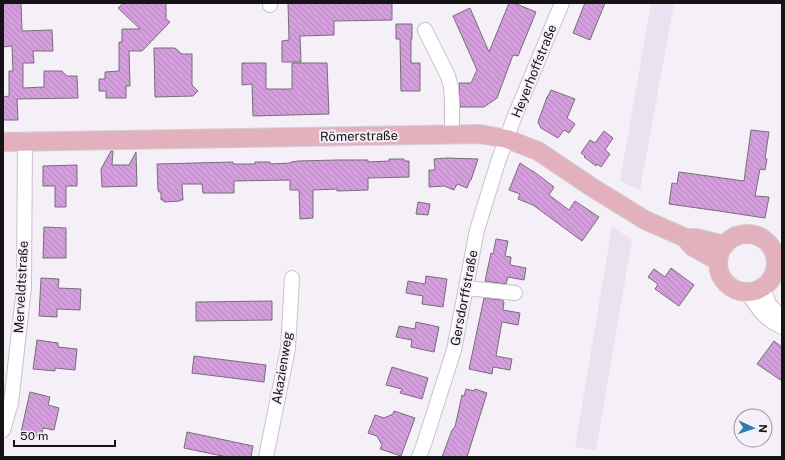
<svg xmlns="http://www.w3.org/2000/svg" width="785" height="460" viewBox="0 0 785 460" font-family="'Public Sans',sans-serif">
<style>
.built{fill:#ebe2f1}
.building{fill:url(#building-back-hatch);stroke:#756f76}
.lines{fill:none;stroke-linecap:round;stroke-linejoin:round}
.minor-casing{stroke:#c7c2ca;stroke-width:16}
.major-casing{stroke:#d0d0d0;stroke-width:20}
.minor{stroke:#fff;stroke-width:14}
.major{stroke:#e3b0bd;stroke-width:18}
.labels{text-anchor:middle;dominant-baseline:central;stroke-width:4;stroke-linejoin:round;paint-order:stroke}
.street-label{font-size:13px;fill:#151316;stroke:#f5eff8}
</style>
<defs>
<pattern id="building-back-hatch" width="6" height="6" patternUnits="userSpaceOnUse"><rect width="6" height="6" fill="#d59dde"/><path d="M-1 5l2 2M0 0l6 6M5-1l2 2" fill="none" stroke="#b686be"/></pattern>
</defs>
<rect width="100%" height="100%" fill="#f5eff8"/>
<path class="built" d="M 651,3 L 674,3 L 640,190 L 620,181 Z
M 612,226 L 632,240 L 596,450 L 575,447 Z"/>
<path class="building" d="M 3,3 L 21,3 L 22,31 L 52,30 L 53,51 L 33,51 L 34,63 L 23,63 L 23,88 L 44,87 L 44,71 L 62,71 L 67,76 L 77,76 L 78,98 L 17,99 L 18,120 L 3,120 L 3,97 L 9,96 L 9,71 L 13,71 L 12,46 L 3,47 Z
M 124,3 L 166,3 L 166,19 L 170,22 L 142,51 L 129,51 L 130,86 L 126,86 L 126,98 L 106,98 L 106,91 L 99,91 L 99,79 L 105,79 L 105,72 L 119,71 L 119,42 L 122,42 L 122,29 L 140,29 L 118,8 Z
M 288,3 L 392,3 L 392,20 L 334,21 L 334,35 L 300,36 L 301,62 L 282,62 L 282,41 L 289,40 Z
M 509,3 L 514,3 L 536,12 L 518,56 L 513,55 L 497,98 L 484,107 L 460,107 L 459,83 L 471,83 L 477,70 L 453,16 L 470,8 L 489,52 Z
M 585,3 L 605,3 L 590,40 L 573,33 Z
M 396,24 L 412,24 L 412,39 L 411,39 L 411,63 L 420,63 L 420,91 L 401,91 L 400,39 L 396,39 Z
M 154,48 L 175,48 L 182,54 L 192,54 L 192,85 L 198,91 L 193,96 L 155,97 Z
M 242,63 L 266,63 L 266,89 L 292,89 L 292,63 L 327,63 L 329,114 L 253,116 L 252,84 L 242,85 Z
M 551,90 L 575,99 L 567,118 L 575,124 L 569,133 L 564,130 L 558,138 L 541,128 L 538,122 L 547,97 L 547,98 Z
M 751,130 L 769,132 L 765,158 L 767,159 L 765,170 L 760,169 L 755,196 L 769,197 L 765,218 L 719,211 L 669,204 L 672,183 L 677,184 L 679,172 L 744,181 Z
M 604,131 L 613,138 L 605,150 L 610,154 L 601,167 L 597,164 L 596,166 L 584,157 L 585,156 L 581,153 L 590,140 L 595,143 Z
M 111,151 L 113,151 L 112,165 L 129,165 L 136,152 L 137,186 L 102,187 L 101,169 Z
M 447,158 L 478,159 L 471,180 L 470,180 L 467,188 L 457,184 L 454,190 L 444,186 L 429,187 L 429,170 L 435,170 L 434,159 Z
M 389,159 L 404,159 L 404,161 L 409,161 L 409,177 L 368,178 L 368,190 L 337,191 L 337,189 L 313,190 L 313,218 L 300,219 L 299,190 L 290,190 L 290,180 L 234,181 L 234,193 L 203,193 L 202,184 L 182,184 L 183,200 L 180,200 L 180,201 L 164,202 L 164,200 L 161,200 L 161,193 L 158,191 L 157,164 L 233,162 L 233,164 L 255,164 L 255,162 L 270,162 L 270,164 L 291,163 L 291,162 L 298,161 L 337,160 L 368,160 L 368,162 L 389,161 Z
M 520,163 L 532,171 L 533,171 L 554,187 L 549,195 L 569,210 L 575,201 L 599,217 L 582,241 L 533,205 L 518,199 L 520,194 L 509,190 Z
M 77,165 L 77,186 L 66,186 L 66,207 L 55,207 L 55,186 L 43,186 L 43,166 Z
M 418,202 L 430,204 L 428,215 L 416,214 Z
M 44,227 L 66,228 L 66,258 L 43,258 Z
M 496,239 L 508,241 L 505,256 L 511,257 L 510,265 L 526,268 L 524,280 L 508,277 L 506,284 L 485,281 L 491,253 L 493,254 Z
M 671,268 L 694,285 L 679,306 L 655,289 L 658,284 L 648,277 L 654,269 L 665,277 Z
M 426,276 L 447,279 L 443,307 L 422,304 L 423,296 L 406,293 L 408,281 L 425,284 Z
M 41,278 L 59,279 L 58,288 L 81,289 L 80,310 L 57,309 L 57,317 L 39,316 Z
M 484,298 L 503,300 L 503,302 L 504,302 L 503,310 L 520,313 L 518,325 L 502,322 L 496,356 L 512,359 L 510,370 L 493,367 L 492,374 L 469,369 Z
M 272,301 L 272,320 L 196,321 L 196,302 Z
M 416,322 L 439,327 L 434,352 L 411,347 L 412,340 L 396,337 L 399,326 L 415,329 Z
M 37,340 L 58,343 L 58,347 L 77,349 L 75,370 L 55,368 L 55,371 L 33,369 Z
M 774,341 L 782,347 L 782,381 L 757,364 Z
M 194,356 L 266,365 L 264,382 L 192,373 Z
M 392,367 L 428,378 L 422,399 L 400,393 L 402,389 L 386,385 Z
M 466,389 L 474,391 L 475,389 L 487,393 L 473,438 L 467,457 L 442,457 L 452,430 L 455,427 L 462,395 L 464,396 Z
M 30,392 L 50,397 L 48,405 L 59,408 L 54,430 L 43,428 L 41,437 L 21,432 Z
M 394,411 L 415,418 L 401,456 L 380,449 L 382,445 L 377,436 L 368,433 L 375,415 L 384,418 L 393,414 Z
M 187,432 L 253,446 L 251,457 L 227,457 L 184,448 Z"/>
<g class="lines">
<defs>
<path id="minor" d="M 270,5 L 270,3
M 425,30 L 448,76 L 451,87 L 452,102 L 452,134
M 466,288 L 515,293
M 763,288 L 769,304 L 782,318
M 748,293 C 758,309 764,319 782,327
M 3,430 L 11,403 L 24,287 L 25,142
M 266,457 L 288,348 L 292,278
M 419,457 L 424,444 L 454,350 L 477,230 L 498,162 L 514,118 L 562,3"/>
<path id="major" d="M 3,142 L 480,134 L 507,139 L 538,151 L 593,188 L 645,220 L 688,239 L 692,238 L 696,238 L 725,245
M718 263a29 29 0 1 1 58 0a29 29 0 1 1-58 0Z
M 688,239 L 689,243 L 693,247 L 718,261"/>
</defs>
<use href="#minor" class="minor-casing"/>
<use href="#major" class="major-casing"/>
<use href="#minor" class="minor"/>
<use href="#major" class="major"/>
</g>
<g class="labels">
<g class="street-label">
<text transform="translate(534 71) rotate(-68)">Heyerhoffstraße</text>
<text transform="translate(359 136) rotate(-1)">Römerstraße</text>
<text transform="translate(21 287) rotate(-87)">Merveldtstraße</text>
<text transform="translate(464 298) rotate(-79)">Gersdorffstraße</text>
<text transform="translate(282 368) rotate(-81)">Akazienweg</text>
</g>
</g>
<rect width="785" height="460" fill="none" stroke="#151316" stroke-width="8"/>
<g transform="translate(753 428) rotate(93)"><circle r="19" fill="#f5eff8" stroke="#9b979e"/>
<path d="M0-3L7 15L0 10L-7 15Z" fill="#317db0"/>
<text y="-6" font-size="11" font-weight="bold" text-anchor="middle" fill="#151316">N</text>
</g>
<path d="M14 440v6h101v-6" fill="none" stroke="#151316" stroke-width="2"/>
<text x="20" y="440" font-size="12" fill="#151316" stroke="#f5eff8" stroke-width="3" paint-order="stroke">50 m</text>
</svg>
